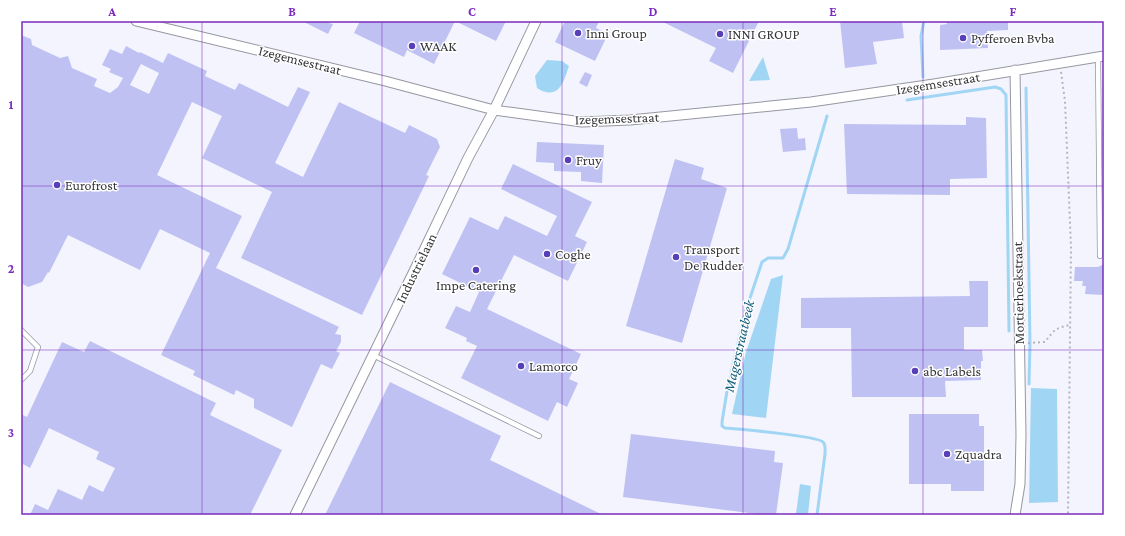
<svg xmlns="http://www.w3.org/2000/svg" width="1125" height="536" viewBox="0 0 1125 536" font-family="'Crimson Pro',serif">
<style>
.water{fill:#a1d5f4}
.lines{fill:none;stroke-linecap:round;stroke-linejoin:round}
.stream{stroke:#a1d5f4;stroke-width:3}
.building{fill:#bfc1f2;fill-rule:evenodd}
.service-casing{stroke:#9697a0;stroke-width:6}
.minor-casing{stroke:#9697a0;stroke-width:11}
.path{stroke:#b4b5bd;stroke-width:2;stroke-dasharray:2 3;stroke-linecap:butt}
.service{stroke:#fff;stroke-width:4.5}
.minor{stroke:#fff;stroke-width:9}
.grid{fill:none;stroke:#7b2cbf;stroke-width:1;stroke-opacity:0.55}
.poi-dot{fill:#563fb7;stroke:#fff;stroke-width:1.5}
.labels{text-anchor:middle;dominant-baseline:central;stroke-width:3;stroke-linejoin:round;paint-order:stroke}
.poi-label{font-size:14px;fill:#353539;stroke:#fff;text-anchor:start}
.street-label{font-size:14px;fill:#353539;stroke:#fff}
.water-label{font-size:15px;font-style:italic;fill:#125c7d;stroke:#fff}
.neatline{fill:none;stroke:#7b2cbf;stroke-width:1.5}
.grid-label{font-size:13px;text-anchor:middle;font-weight:bold;fill:#7b2cbf}
</style>
<rect width="100%" height="100%" fill="#f3f4fe"/>
<path class="water" d="M 763,57 L 770,80 L 749,81 Z
M 547,60 L 562,61 L 569,66 C 565,77 561,96 546,92 C 543,92 539,89 537,88 L 535,76 Z
M 783,275 L 766,418 L 732,414 L 746,352 L 771,279 Z
M 1031,388 L 1057,389 L 1058,502 L 1029,503 Z
M 800,484 L 811,486 L 808,515 L 796,514 Z"/>
<g class="lines">
<path class="stream" d="M 923,77 L 921,36 L 924,21
M 1026,88 L 1030,344 L 1029,384
M 907,100 L 995,87 L 1001,89 L 1006,95 L 1009,331
M 817,515 L 825,454 C 825,450 826,445 823,442 C 817,436 739,429 725,428 L 722,426 L 722,422 L 727,391 L 745,313 L 762,262 L 768,258 L 783,258 L 788,249 L 827,116"/>
</g>
<path class="building" d="M 302,21 L 330,21 L 329,23 L 333,24 L 328,34 Z
M 360,21 L 506,21 L 496,41 L 455,21 L 434,64 L 407,50 L 404,57 L 354,33 Z
M 565,21 L 599,21 L 596,28 L 608,34 L 595,61 L 555,42 Z
M 661,21 L 759,21 L 733,73 L 709,61 L 716,48 Z
M 840,21 L 902,21 L 904,38 L 873,42 L 877,64 L 845,68 Z
M 946,21 L 1008,21 L 1008,30 L 987,31 L 988,48 L 940,50 L 940,25 L 947,24 Z
M 21,35 L 31,39 L 32,45 L 60,58 L 68,56 L 72,68 L 97,79 L 94,86 L 110,93 L 118,87 L 123,78 L 109,72 L 111,69 L 102,65 L 110,49 L 122,54 L 126,46 L 139,53 L 140,52 L 163,63 L 168,53 L 207,71 L 205,76 L 235,90 L 239,83 L 288,107 L 298,87 L 310,92 L 275,163 L 303,177 L 339,102 L 405,133 L 409,125 L 437,139 L 440,147 L 426,175 L 429,176 L 362,315 L 241,258 L 272,192 L 202,158 L 222,116 L 192,102 L 157,175 L 242,216 L 216,268 L 339,327 L 335,334 L 341,335 L 341,342 L 336,351 L 340,353 L 332,369 L 321,364 L 292,427 L 254,408 L 254,399 L 236,390 L 234,395 L 193,375 L 195,371 L 161,355 L 210,253 L 160,229 L 140,270 L 68,235 L 49,273 L 48,272 L 42,282 L 28,287 L 21,283 ZM 141,64 L 159,73 L 149,94 L 130,85 Z
M 585,72 L 592,75 L 587,87 L 579,83 Z
M 966,117 L 986,118 L 987,178 L 950,179 L 950,195 L 847,194 L 844,124 L 966,125 Z
M 797,128 L 798,139 L 805,138 L 806,150 L 783,152 L 780,129 Z
M 537,142 L 604,145 L 602,183 L 581,181 L 581,172 L 554,171 L 554,163 L 536,162 Z
M 675,159 L 704,168 L 701,179 L 727,188 L 682,343 L 626,326 Z
M 513,164 L 592,202 L 575,236 L 587,242 L 568,281 L 514,255 L 487,309 L 581,354 L 569,379 L 578,383 L 567,407 L 557,402 L 548,421 L 461,378 L 477,346 L 466,341 L 467,338 L 445,328 L 456,306 L 470,312 L 479,292 L 442,274 L 470,217 L 498,230 L 505,216 L 547,236 L 557,216 L 501,189 Z
M 1104,264 L 1104,295 L 1085,294 L 1086,286 L 1082,286 L 1083,281 L 1074,281 L 1075,267 L 1098,267 Z
M 969,281 L 988,281 L 988,327 L 964,327 L 964,350 L 982,350 L 983,361 L 981,361 L 981,380 L 945,381 L 946,397 L 852,397 L 851,328 L 801,328 L 801,298 L 970,296 Z
M 90,341 L 216,403 L 210,415 L 282,450 L 250,515 L 30,515 L 35,504 L 48,510 L 58,489 L 82,500 L 89,485 L 103,492 L 115,468 L 96,459 L 99,452 L 49,428 L 30,468 L 21,463 L 21,414 L 27,417 L 62,342 L 84,352 Z
M 390,382 L 501,436 L 490,460 L 603,515 L 325,515 Z
M 909,414 L 979,414 L 979,426 L 984,426 L 984,491 L 951,491 L 951,484 L 909,484 Z
M 631,434 L 775,451 L 774,462 L 783,463 L 776,515 L 757,515 L 757,514 L 623,497 Z"/>
<g class="lines">
<defs>
<path id="service" d="M 1098,57 L 1100,256
M 21,330 L 38,347 L 30,371 L 21,380
M 373,355 L 539,436"/>
<path id="minor" d="M 136,21 L 385,81 L 494,110 L 582,122 L 630,120 L 811,102 L 934,84 L 1104,56
M 295,515 L 415,269 L 468,158 L 494,110 L 536,21
M 1015,515 L 1020,484 L 1021,435 L 1015,70"/>
</defs>
<use href="#service" class="service-casing"/>
<use href="#minor" class="minor-casing"/>
<path class="path" d="M 1061,72 L 1065,101 L 1071,247 L 1068,515
M 1028,343 L 1045,342 C 1054,330 1055,328 1070,325"/>
<use href="#service" class="service"/>
<use href="#minor" class="minor"/>
</g>
<path class="grid" d="M 202,21 L 202,515M 382,21 L 382,515M 562,21 L 562,515M 743,21 L 743,515M 923,21 L 923,515M 21,186 L 1104,186M 21,350 L 1104,350"/>
<g class="poi-dot">
<circle cx="578" cy="33" r="4"/>
<circle cx="720" cy="34" r="4"/>
<circle cx="963" cy="38" r="4"/>
<circle cx="412" cy="46" r="4"/>
<circle cx="568" cy="160" r="4"/>
<circle cx="57" cy="185" r="4"/>
<circle cx="547" cy="254" r="4"/>
<circle cx="676" cy="257" r="4"/>
<circle cx="476" cy="270" r="4"/>
<circle cx="521" cy="366" r="4"/>
<circle cx="915" cy="371" r="4"/>
<circle cx="947" cy="454" r="4"/>
</g>
<g class="labels">
<g class="poi-label">
<text x="586" y="33">Inni Group</text>
<text x="728" y="34">INNI GROUP</text>
<text x="971" y="38">Pyfferoen Bvba</text>
<text x="420" y="46">WAAK</text>
<text x="576" y="160">Fruy</text>
<text x="65" y="185">Eurofrost</text>
<text x="684" y="249">Transport<tspan x="684" dy="16">De Rudder</tspan></text>
<text x="555" y="254">Coghe</text>
<text x="476" y="285" text-anchor="middle">Impe Catering</text>
<text x="529" y="366">Lamorco</text>
<text x="923" y="371">abc Labels</text>
<text x="955" y="454">Zquadra</text>
</g>
<g class="street-label">
<text transform="translate(300 60) rotate(14)">Izegemsestraat</text>
<text transform="translate(938 83) rotate(-9)">Izegemsestraat</text>
<text transform="translate(617 118) rotate(-2)">Izegemsestraat</text>
<text transform="translate(416 268) rotate(-64)">Industrielaan</text>
<text transform="translate(1018 293) rotate(-91)">Mortierhoekstraat</text>
</g>
<g class="water-label">
<text transform="translate(739 346) rotate(-77)">Magerstraatbeek</text>
</g>
</g>
<rect width="1125" height="536" fill="none" stroke="#ffffff" stroke-width="44"/>
<rect x="22" y="22" width="1081" height="492" class="neatline"/>
<g class="grid-label">
<text x="112" y="16">A</text>
<text x="292" y="16">B</text>
<text x="472" y="16">C</text>
<text x="653" y="16">D</text>
<text x="833" y="16">E</text>
<text x="1013" y="16">F</text>
<text x="11" y="109">1</text>
<text x="11" y="273">2</text>
<text x="11" y="437">3</text>
</g>
</svg>
